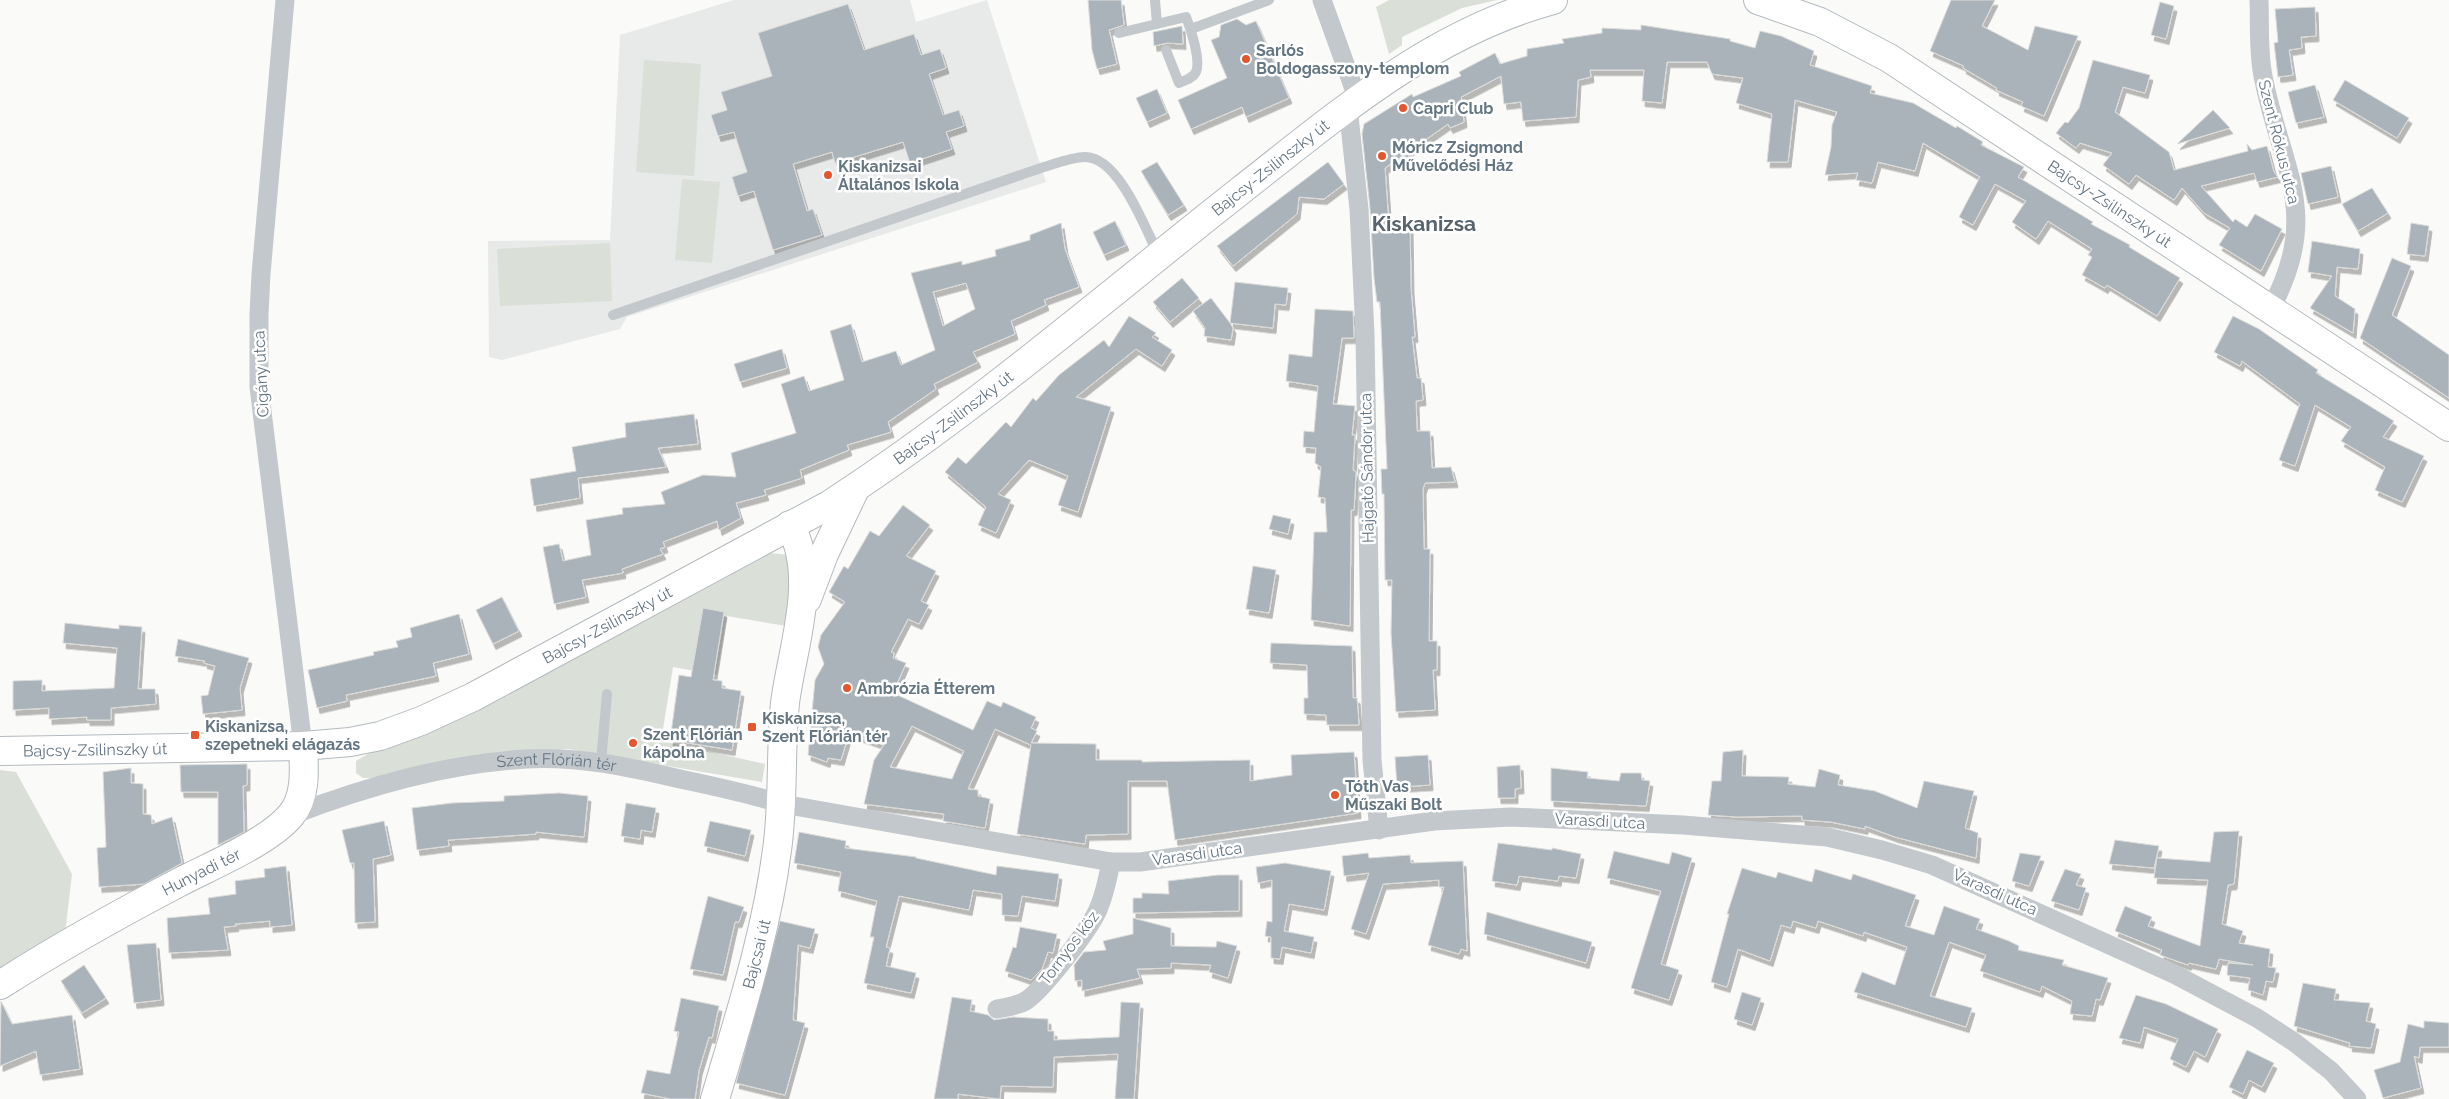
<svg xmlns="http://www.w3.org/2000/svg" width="2449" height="1099" viewBox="0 0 2449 1099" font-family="Raleway,sans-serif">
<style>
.built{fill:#e8e9e9}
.green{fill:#dadfd7}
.building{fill:#aab3b9;stroke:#dcdcda;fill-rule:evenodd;filter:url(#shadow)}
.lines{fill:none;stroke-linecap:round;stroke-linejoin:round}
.secondary-casing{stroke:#b3babf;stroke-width:30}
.lane{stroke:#c3c8cc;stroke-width:10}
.street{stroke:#c3c8cc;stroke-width:19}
.secondary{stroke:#fff;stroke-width:28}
.poi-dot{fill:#e4572e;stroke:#fff;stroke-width:2}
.labels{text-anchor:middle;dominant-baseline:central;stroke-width:5;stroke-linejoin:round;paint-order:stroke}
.poi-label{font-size:16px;font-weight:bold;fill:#657683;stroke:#fff;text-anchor:start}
.street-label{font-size:16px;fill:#657683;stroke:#fff}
.district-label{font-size:21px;font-weight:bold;fill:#57646e;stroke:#fff}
</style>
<defs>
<filter id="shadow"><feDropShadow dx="3" dy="5.5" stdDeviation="0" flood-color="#0004"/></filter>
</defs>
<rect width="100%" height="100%" fill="#fafaf8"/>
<path class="built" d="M 734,0 L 910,0 L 916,22 L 987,0 L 1046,182 L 627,317 L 620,329 L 502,360 L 489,357 L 488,241 L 610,240 L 620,35 Z"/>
<path class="green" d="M 1389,0 L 1497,0 L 1462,8 L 1402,37 L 1402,45 L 1389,54 L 1376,7 Z
M 644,60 L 701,64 L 694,176 L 636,172 Z
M 682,179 L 720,182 L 712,263 L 675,260 Z
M 610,243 L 612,301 L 500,306 L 497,249 Z
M 772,553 L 788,555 L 794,596 L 786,626 L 727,616 L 717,675 L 673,667 L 661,741 L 765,764 L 762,782 L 568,749 L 519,751 L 376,778 L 363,778 L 356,773 L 356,761 L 373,751 L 756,557 Z
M 0,770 L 16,772 L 72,874 L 65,934 L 0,974 Z"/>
<path class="building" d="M 1088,0 L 1121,0 L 1124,25 L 1109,30 L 1117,64 L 1097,69 L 1092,50 Z
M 1951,0 L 1995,0 L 1982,26 L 2028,50 L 2035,26 L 2078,36 L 2044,116 L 2021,106 L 2023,102 L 1996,90 L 1997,88 L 1963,68 L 1964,66 L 1930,51 Z
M 2160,2 L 2174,6 L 2166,39 L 2151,35 Z
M 848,4 L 864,50 L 914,34 L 921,55 L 940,49 L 946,68 L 929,74 L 943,115 L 959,110 L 964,126 L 946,132 L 952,149 L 910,163 L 903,142 L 835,163 L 832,152 L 793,164 L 807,211 L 813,209 L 822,235 L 773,250 L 754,191 L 738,196 L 732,177 L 747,172 L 734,132 L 718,136 L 711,115 L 727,110 L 721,92 L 772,76 L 758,33 Z
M 2315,7 L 2316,36 L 2301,37 L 2302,48 L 2289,50 L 2293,75 L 2278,77 L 2274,43 L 2278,42 L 2275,9 Z
M 1237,19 L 1246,25 L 1256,21 L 1289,98 L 1246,117 L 1242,107 L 1191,129 L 1178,100 L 1227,78 L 1211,40 L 1219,37 L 1221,25 Z
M 1641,25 L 1730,39 L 1730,41 L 1755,48 L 1760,31 L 1781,36 L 1814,51 L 1810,65 L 1872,86 L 1870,93 L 1913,103 L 1956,128 L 1957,126 L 1983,142 L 1981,145 L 2024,167 L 2018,177 L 2093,222 L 2091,224 L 2130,245 L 2129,247 L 2180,278 L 2157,316 L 2107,285 L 2105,288 L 2082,275 L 2092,257 L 2088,255 L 2092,249 L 2048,221 L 2036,239 L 2012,222 L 2026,201 L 1995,184 L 1973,225 L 1959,217 L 1980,177 L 1923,143 L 1915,171 L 1878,162 L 1872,183 L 1856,180 L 1858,173 L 1825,175 L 1831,147 L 1832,125 L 1837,112 L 1795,100 L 1788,162 L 1767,162 L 1772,114 L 1736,103 L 1743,78 L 1712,74 L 1707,62 L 1667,62 L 1662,103 L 1642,101 L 1644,70 L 1590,70 L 1591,77 L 1578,80 L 1576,117 L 1523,121 L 1521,102 L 1504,104 L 1501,76 L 1461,97 L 1464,122 L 1450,128 L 1448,124 L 1385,168 L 1389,226 L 1410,226 L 1411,289 L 1415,337 L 1412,337 L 1417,378 L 1421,378 L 1423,400 L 1416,401 L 1417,431 L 1430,431 L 1432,468 L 1451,467 L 1455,482 L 1425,483 L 1423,489 L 1424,549 L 1430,549 L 1429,641 L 1437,641 L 1437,670 L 1433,670 L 1435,710 L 1396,712 L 1391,633 L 1392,580 L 1385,580 L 1384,494 L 1382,494 L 1381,469 L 1387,469 L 1380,302 L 1377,302 L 1374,278 L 1370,208 L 1362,134 L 1364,124 L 1412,94 L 1413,97 L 1461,76 L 1459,72 L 1495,53 L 1500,64 L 1527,56 L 1527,49 L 1564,43 L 1562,39 L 1602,33 L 1602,28 L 1641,30 Z
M 1182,26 L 1183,44 L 1167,43 L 1154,46 L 1153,32 Z
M 2093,60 L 2150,75 L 2145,93 L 2123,87 L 2115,112 L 2169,152 L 2174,170 L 2248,151 L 2247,144 L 2252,150 L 2267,146 L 2274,172 L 2278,177 L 2257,182 L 2254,173 L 2201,186 L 2233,222 L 2235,219 L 2247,227 L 2255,214 L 2282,229 L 2261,271 L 2219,245 L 2230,228 L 2204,213 L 2182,188 L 2174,200 L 2136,175 L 2129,184 L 2103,165 L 2112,153 L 2080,143 L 2076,148 L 2056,133 L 2065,122 L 2068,123 L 2079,108 Z
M 2345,80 L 2409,118 L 2397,138 L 2333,100 Z
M 2315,85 L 2324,117 L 2296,123 L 2288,92 Z
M 1157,89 L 1167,113 L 1147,122 L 1136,98 Z
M 2213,110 L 2230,128 L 2177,144 Z
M 1157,162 L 1184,205 L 1168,215 L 1141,171 Z
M 1328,162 L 1344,184 L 1324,199 L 1299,197 L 1297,214 L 1233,266 L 1217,246 Z
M 2331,166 L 2338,197 L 2308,204 L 2301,173 Z
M 2372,188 L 2388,213 L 2358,231 L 2342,204 Z
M 1115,221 L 1126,245 L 1104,255 L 1093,232 Z
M 1061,223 L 1065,249 L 1079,287 L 1044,300 L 1046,305 L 1011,321 L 1015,334 L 973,352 L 978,362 L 934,384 L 936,389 L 888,422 L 891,432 L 847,445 L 849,450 L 800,470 L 802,478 L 764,490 L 766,495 L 736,503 L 741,518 L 719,530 L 717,521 L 663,542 L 665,547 L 660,549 L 663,554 L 622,569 L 623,573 L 582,580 L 586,597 L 554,604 L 543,547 L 559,544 L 563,561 L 591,555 L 586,520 L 623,514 L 622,508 L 665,504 L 661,492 L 703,475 L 736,477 L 731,453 L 796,433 L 781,384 L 804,376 L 809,391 L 844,380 L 830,331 L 851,324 L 862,362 L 896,351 L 901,365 L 935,350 L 911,273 L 962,261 L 962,265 L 996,256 L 995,250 L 1030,240 L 1030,235 ZM 966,283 L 975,309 L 943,326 L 933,292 Z
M 2411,223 L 2429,226 L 2425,256 L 2407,254 Z
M 2312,241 L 2360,249 L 2358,269 L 2337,267 L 2335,296 L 2355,309 L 2353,333 L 2310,308 L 2332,276 L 2308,272 Z
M 2392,258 L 2411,266 L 2392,315 L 2449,355 L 2449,398 L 2360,338 Z
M 1182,278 L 1199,298 L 1170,322 L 1153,302 Z
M 1235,282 L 1288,288 L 1286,305 L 1275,304 L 1273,328 L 1230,323 L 1233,328 L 1231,340 L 1204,336 L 1205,328 L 1193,311 L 1211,298 L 1230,323 Z
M 1315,309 L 1353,311 L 1354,338 L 1342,338 L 1333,404 L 1355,406 L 1352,435 L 1355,435 L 1353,470 L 1356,472 L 1354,510 L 1351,510 L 1350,626 L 1311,620 L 1314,532 L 1327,532 L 1325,498 L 1318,497 L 1321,467 L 1315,463 L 1316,448 L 1303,447 L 1304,431 L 1314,432 L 1318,386 L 1286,381 L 1289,354 L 1312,357 Z
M 1129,316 L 1156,333 L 1152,337 L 1172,350 L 1162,366 L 1136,349 L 1076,397 L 1111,407 L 1078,512 L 1058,505 L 1068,476 L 1029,460 L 998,494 L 1011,500 L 996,533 L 978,525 L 986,507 L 945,472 L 958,457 L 966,464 L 1006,422 L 1011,427 L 1033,398 L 1036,401 L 1059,375 L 1104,340 L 1109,347 Z
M 2233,316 L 2259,329 L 2318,370 L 2316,373 L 2394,421 L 2383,437 L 2424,456 L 2402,502 L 2375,490 L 2385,467 L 2341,441 L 2351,427 L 2315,405 L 2295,466 L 2279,460 L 2300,404 L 2242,361 L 2240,366 L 2214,352 Z
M 782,349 L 787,368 L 740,382 L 734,364 Z
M 694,414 L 698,444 L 658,448 L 666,467 L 578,478 L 580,498 L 534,506 L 530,479 L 576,471 L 572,447 L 626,437 L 625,423 Z
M 903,505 L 930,525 L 906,556 L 936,571 L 921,601 L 929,605 L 919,624 L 908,619 L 891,652 L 894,653 L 893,658 L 906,663 L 893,693 L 973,730 L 987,701 L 1001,707 L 1003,702 L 1036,717 L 1031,728 L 1037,731 L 1031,743 L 1096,744 L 1096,760 L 1142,760 L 1142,762 L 1250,760 L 1250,781 L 1292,775 L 1291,755 L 1354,752 L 1358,813 L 1175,840 L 1167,781 L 1128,781 L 1128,834 L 1086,835 L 1085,844 L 1017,834 L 1031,745 L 995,729 L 968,789 L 978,790 L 978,796 L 990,799 L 985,828 L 943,821 L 944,814 L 864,804 L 874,760 L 884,745 L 849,733 L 841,760 L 828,758 L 827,762 L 808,755 L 815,680 L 824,664 L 818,647 L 821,635 L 845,602 L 829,592 L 844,566 L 848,569 L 870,531 L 879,536 ZM 912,726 L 964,751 L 952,779 L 890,767 Z
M 1273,515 L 1291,519 L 1288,534 L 1269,529 Z
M 1253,566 L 1276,570 L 1269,613 L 1246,609 Z
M 502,597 L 519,631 L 493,644 L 476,610 Z
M 703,608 L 724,612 L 713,680 L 722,681 L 722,688 L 741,691 L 732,750 L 670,740 L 679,675 L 691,677 Z
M 459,614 L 469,654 L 433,663 L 436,676 L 346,695 L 347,701 L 317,708 L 308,670 L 374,655 L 373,652 L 398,647 L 396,641 L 412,637 L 410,628 Z
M 65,623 L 119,629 L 119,625 L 142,627 L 138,689 L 155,689 L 156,704 L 111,708 L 111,720 L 87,720 L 87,717 L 49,719 L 49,708 L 13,710 L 13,681 L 42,680 L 42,691 L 114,688 L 117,648 L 63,643 Z
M 178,639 L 249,658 L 240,688 L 242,710 L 203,714 L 201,696 L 208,695 L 215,666 L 204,663 L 205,661 L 175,656 Z
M 1271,643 L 1352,646 L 1353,698 L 1357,698 L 1359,725 L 1327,725 L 1326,715 L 1304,714 L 1304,698 L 1308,698 L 1307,665 L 1270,663 Z
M 1743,750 L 1742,776 L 1789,777 L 1788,784 L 1815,787 L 1819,769 L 1840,775 L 1838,785 L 1875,791 L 1917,808 L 1924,781 L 1974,791 L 1965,828 L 1978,833 L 1976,858 L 1895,837 L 1865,826 L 1865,829 L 1831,822 L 1802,820 L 1802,816 L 1737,817 L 1708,815 L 1712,781 L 1721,781 L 1723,752 Z
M 1428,755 L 1430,785 L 1397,787 L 1395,757 Z
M 247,764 L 247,785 L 243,786 L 244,832 L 218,845 L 218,792 L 181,792 L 180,765 Z
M 1520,765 L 1521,788 L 1515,789 L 1515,798 L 1498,798 L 1497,767 Z
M 131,768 L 131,783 L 143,784 L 143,814 L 151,815 L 152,824 L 172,817 L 182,863 L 144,884 L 99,887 L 97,848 L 106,847 L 103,772 Z
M 1551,768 L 1588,772 L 1587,778 L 1619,781 L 1621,773 L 1641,773 L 1642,780 L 1650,781 L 1646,806 L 1551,801 Z
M 559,793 L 588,796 L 584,837 L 536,832 L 536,834 L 448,840 L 449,846 L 417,850 L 412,808 L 452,803 L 504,801 L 504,796 Z
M 626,803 L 656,808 L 652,832 L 641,830 L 640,839 L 621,836 Z
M 384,821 L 391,855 L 373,859 L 375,922 L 355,923 L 354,863 L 350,863 L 342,830 Z
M 710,821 L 751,830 L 745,856 L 704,846 Z
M 2239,831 L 2234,884 L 2228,885 L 2222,924 L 2243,931 L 2239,943 L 2270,949 L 2268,967 L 2276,968 L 2273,982 L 2266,981 L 2263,995 L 2248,990 L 2250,978 L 2227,975 L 2228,963 L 2253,965 L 2219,959 L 2216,969 L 2189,963 L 2188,965 L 2160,955 L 2162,950 L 2115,931 L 2125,906 L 2152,917 L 2148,926 L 2200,946 L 2208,880 L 2154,878 L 2157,858 L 2210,862 L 2214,832 Z
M 799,832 L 846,841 L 845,848 L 916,857 L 916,858 L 996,875 L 997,866 L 1059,874 L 1055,901 L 1022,896 L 1018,916 L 1002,915 L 1002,894 L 973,890 L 969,910 L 899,896 L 886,947 L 890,948 L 886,966 L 916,973 L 911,993 L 864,983 L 874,937 L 870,937 L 877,901 L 838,891 L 841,872 L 794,863 Z
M 2115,840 L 2159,846 L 2154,868 L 2109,864 Z
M 1498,843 L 1552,850 L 1552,848 L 1581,854 L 1576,878 L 1559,876 L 1558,881 L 1519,876 L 1517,885 L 1492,881 Z
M 1614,851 L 1669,864 L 1672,852 L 1692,858 L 1661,964 L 1679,970 L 1669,1000 L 1631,988 L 1661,891 L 1607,878 Z
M 1368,853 L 1369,858 L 1410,855 L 1411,863 L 1463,861 L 1467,951 L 1461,949 L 1459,954 L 1428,945 L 1444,887 L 1439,887 L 1439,880 L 1383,884 L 1366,934 L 1351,929 L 1369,873 L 1344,876 L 1342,856 Z
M 2020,853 L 2041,856 L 2029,886 L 2012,881 Z
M 1285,863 L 1331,871 L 1324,910 L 1289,904 L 1284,931 L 1314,937 L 1311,953 L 1282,947 L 1280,959 L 1271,958 L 1271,937 L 1265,936 L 1267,921 L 1272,922 L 1272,880 L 1258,883 L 1256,867 Z
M 286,866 L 292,925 L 270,927 L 270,921 L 235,924 L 236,926 L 224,927 L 228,950 L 169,953 L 167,918 L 210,914 L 208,898 L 236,894 L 235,881 L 265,877 L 264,869 Z
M 1742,868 L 1776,878 L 1778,872 L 1812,882 L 1815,869 L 1851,880 L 1853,874 L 1916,895 L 1905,926 L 1934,935 L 1944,906 L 1980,919 L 1976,929 L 2009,941 L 2019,946 L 2018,950 L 2064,960 L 2062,965 L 2108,978 L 2100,1000 L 2096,999 L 2092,1016 L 2070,1014 L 2072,1001 L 2042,986 L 2040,992 L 1980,971 L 1986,955 L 1949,942 L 1930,996 L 1972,1008 L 1966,1027 L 1854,992 L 1862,972 L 1895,985 L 1907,947 L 1864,932 L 1863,936 L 1818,921 L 1816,928 L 1793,921 L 1791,928 L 1781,925 L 1770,961 L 1738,949 L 1727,987 L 1711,982 L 1729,914 L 1727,914 Z
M 2065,869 L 2081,874 L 2076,885 L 2086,888 L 2079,910 L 2051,901 Z
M 1218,875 L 1239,875 L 1239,911 L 1133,913 L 1133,898 L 1142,898 L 1142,893 L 1169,894 L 1168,881 Z
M 708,896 L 744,907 L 739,922 L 735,922 L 723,975 L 690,969 Z
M 1487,912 L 1592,942 L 1586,963 L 1484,934 Z
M 1133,918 L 1171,928 L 1171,946 L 1216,947 L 1217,941 L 1237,946 L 1228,978 L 1209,972 L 1211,965 L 1171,963 L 1171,968 L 1137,969 L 1140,978 L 1082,991 L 1082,980 L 1075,981 L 1074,965 L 1084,952 L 1106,950 L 1103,941 L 1133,934 Z
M 780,921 L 815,929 L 810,948 L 798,945 L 793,1020 L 805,1023 L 785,1095 L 736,1083 Z
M 1020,927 L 1057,934 L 1053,953 L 1048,952 L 1042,969 L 1031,980 L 1005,971 L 1013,947 L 1016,948 Z
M 156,943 L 161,1000 L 134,1003 L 127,945 Z
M 84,965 L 106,998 L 82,1013 L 61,981 Z
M 2303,983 L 2336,989 L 2334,1000 L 2370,1003 L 2366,1021 L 2376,1024 L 2371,1048 L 2349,1046 L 2350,1043 L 2294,1026 Z
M 1742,992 L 1761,998 L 1752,1025 L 1734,1019 Z
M 2136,995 L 2166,1004 L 2218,1029 L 2205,1057 L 2194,1051 L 2186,1067 L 2170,1059 L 2178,1039 L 2144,1027 L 2140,1043 L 2119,1038 Z
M 952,997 L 972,1000 L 970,1011 L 988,1015 L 994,1020 L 1013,1017 L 1048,1019 L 1048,1031 L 1054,1031 L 1054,1040 L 1119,1037 L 1121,1002 L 1140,1003 L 1134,1099 L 1115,1099 L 1118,1054 L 1054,1057 L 1053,1087 L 1001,1086 L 1000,1099 L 958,1094 L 958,1099 L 934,1099 Z
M 681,998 L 719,1006 L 712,1038 L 709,1037 L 699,1070 L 695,1099 L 671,1099 L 641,1093 L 647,1070 L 670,1074 L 679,1032 L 674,1031 Z
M 1,1001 L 12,1024 L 72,1015 L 80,1069 L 40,1075 L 36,1051 L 0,1066 Z
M 2424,1021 L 2449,1023 L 2449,1047 L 2420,1047 L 2419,1058 L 2414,1056 L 2421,1088 L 2383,1098 L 2374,1070 L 2400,1062 L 2408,1024 L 2424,1028 Z
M 2247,1050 L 2274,1063 L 2262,1087 L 2249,1080 L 2243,1094 L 2229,1087 Z"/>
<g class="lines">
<defs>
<g id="secondary">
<path id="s2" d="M 1758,0 L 1820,22 L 1889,58 L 2449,427"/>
<path d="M 807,599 L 824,554 L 855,489"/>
<path id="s3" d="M 0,751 L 303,746 L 350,742 L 380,736 L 421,721 L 473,697 L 829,505 C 974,411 1104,298 1240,191 C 1337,115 1431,33 1553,0"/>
<path id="s4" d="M 0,985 C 58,948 117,915 178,883 C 210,866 269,842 291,815 C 307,796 304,768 303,746"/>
<path id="s5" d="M 715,1099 C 739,1017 766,935 777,850 C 784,801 780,752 785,703 C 792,648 819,578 790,525"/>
</g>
</defs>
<use href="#secondary" class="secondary-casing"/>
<path class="lane" d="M 1155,0 L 1157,24
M 1191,29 L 1269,0
M 1119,33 L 1186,17 C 1191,29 1201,61 1196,72 C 1193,78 1186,80 1179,83 L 1166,50
M 613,315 L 1041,168 C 1055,164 1071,157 1085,157 C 1119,157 1145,228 1158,254
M 601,762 L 607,694"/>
<g class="street">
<path d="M 285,0 L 261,274 L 259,314 L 259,387 L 303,746"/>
<path d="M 1322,0 L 1358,100"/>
<path d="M 2259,0 C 2260,25 2258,51 2263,76 C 2281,170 2323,213 2270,310"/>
<path d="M 1348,107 L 1359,209 L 1365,334 L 1372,760 L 1379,830"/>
<path id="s1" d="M 292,815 C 368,786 445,764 526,759 C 579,756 629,767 680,779 C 714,786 749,794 783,804 L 1111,862 L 1140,862 L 1434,821 L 1511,817 L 1683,825 L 1827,837 L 1882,850 L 1932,865 L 2174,974 L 2257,1018 L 2294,1042 L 2331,1071 L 2357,1099"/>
<path d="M 997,1009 C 1007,1007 1018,1006 1027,1000 C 1044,988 1092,927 1099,907 C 1105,893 1108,877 1111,862"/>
</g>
<use href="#secondary" class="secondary"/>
</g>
<g class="poi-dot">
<circle cx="1246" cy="59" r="5"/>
<circle cx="1403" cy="108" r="5"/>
<circle cx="1382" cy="156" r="5"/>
<circle cx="828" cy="175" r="5"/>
<circle cx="847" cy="688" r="5"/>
<rect x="747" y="722" width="10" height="10" rx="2.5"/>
<rect x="190" y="730" width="10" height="10" rx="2.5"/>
<circle cx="633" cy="743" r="5"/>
<circle cx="1335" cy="795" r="5"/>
</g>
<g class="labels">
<g class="poi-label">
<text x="1256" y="50">Sarlós<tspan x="1256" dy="18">Boldogasszony-templom</tspan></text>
<text x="1413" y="108">Capri Club</text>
<text x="1392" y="147">Móricz Zsigmond<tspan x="1392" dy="18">Művelődési Ház</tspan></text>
<text x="838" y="166">Kiskanizsai<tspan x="838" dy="18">Általános Iskola</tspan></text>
<text x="857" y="688">Ambrózia Étterem</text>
<text x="762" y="718">Kiskanizsa,<tspan x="762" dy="18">Szent Flórián tér</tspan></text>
<text x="205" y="726">Kiskanizsa,<tspan x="205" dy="18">szepetneki elágazás</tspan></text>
<text x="643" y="734">Szent Flórián<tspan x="643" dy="18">kápolna</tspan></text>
<text x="1345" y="786">Tóth Vas<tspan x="1345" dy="18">Műszaki Bolt</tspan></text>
</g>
<g class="street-label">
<text transform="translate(2279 142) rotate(76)">Szent Rókus utca</text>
<text stroke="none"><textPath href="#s3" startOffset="1442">Bajcsy-Zsilinszky út</textPath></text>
<text stroke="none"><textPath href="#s2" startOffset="408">Bajcsy-Zsilinszky út</textPath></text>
<text transform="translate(261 374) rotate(-93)">Cigány utca</text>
<text stroke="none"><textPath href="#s3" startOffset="1038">Bajcsy-Zsilinszky út</textPath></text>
<text transform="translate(1367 468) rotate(-91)">Hajgató Sándor utca</text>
<text stroke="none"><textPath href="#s3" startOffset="634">Bajcsy-Zsilinszky út</textPath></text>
<text stroke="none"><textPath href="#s3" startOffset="95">Bajcsy-Zsilinszky út</textPath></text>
<text stroke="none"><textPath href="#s1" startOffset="272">Szent Flórián tér</textPath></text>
<text transform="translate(1600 821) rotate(3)">Varasdi utca</text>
<text transform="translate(1197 854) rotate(-8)">Varasdi utca</text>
<text stroke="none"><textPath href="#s4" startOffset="231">Hunyadi tér</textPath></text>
<text transform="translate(1995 892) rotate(24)">Varasdi utca</text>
<text transform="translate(1069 948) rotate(-53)">Tornyos köz</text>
<text stroke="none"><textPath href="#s5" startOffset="151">Bajcsai út</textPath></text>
</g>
<g class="district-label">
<text x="1424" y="223">Kiskanizsa</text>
</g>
</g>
</svg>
